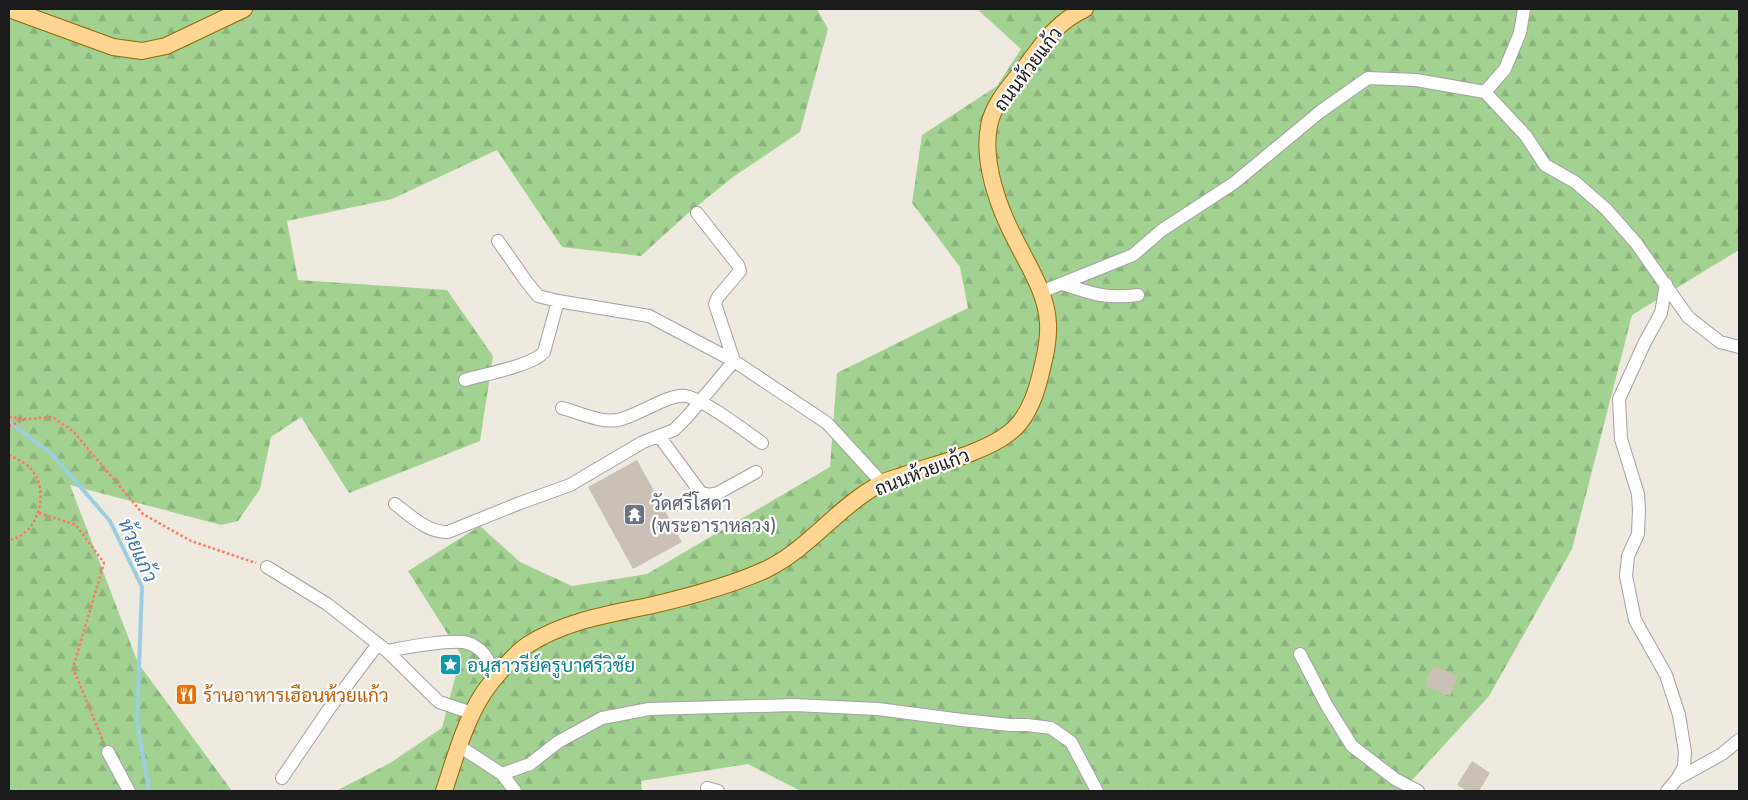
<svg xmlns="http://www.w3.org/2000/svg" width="1748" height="800" viewBox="0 0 1748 800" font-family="Cabin,Sarabun,sans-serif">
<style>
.forest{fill:url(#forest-firs)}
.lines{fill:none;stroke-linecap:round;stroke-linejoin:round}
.stream{stroke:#9dcedf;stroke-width:4}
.building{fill:#cac0b6}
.minor-casing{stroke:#a2a2a2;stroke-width:14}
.major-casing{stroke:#936800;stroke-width:18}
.path{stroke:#ff7660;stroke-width:2.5;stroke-dasharray:2.5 2.5;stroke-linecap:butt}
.minor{stroke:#fff;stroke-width:12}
.major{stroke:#ffd594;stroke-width:16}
.labels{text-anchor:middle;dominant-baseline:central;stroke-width:4.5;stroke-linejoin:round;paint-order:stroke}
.street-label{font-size:19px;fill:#1b1b1b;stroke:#fff}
.worship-label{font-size:19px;fill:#5b616d;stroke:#fff;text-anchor:start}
.culture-label{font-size:19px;fill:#0d838f;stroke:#fff;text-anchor:start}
.food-label{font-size:19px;fill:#c56008;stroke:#fff;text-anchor:start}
.water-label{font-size:20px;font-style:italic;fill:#4276b1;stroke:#fff}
</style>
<defs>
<pattern id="forest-firs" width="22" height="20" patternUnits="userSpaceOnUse" patternTransform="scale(1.25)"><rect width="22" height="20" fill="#a2d191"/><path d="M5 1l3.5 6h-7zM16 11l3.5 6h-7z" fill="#8bb37c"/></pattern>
</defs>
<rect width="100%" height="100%" fill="#eeeae0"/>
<path class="forest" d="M 9,9 L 817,9 L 828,29 L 800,132 L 733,177 L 686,215 L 641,256 L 562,247 L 497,150 L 392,199 L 287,221 L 298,280 L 447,290 L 493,356 L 480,441 L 349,493 L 301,417 L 271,437 L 260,489 L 238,521 L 221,525 L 70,485 L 138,663 L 232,791 L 9,791 Z
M 977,9 L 1739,9 L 1739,250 L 1632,315 L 1572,549 L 1489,696 L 1402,791 L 801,791 L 748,764 L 641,781 L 642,791 L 336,791 L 390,763 L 442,728 L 461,655 L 408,571 L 480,526 L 520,562 L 572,586 L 647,574 L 830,467 L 837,373 L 968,308 L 960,267 L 912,203 L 922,135 L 997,86 L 1021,49 Z"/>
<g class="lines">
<path class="stream" d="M 9,422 L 52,454 L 110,521 L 142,587 L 137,721 L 149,791"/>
</g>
<path class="building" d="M 637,460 L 682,542 L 633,569 L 588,487 Z
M 1433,666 L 1458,676 L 1450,696 L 1424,686 Z
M 1472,761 L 1490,773 L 1479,791 L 1467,791 L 1457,785 Z"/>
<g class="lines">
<defs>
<path id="minor" d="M 1485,92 L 1505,69 L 1520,33 L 1524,9
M 498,241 L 526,281 L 538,296 L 558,301 L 649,316 L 734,361 L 827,423 L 882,483
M 1063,284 C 1093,294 1106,299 1138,295
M 1666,284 L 1661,313 L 1645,342 L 1619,399 L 1621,439 L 1638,494 L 1639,509 L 1638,534 L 1628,556 L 1626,576 L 1635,620 L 1666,675 L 1679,715 L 1685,752 L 1684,767 L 1677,779 L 1667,791
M 1041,292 L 1133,255 L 1162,230 L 1234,183 L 1321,111 L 1368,78 L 1416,80 L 1485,92 L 1526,136 L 1545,165 L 1575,182 L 1606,209 L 1636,243 L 1688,317 L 1720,342 L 1739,347
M 465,380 C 484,374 532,366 544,352 L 558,301
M 562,408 C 578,412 600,423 618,420 C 638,416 669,393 686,396 C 705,400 745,431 762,443
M 659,436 L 701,493 C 707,495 712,495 718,493 L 756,472
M 395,504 C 411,516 428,533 448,532 L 520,503 L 570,485 L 643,442 L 674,430 L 687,417 L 734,361 L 715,304 L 718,297 L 740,271 L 738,265 L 697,213
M 267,567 L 327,604 L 387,651 L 439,702 L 472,713
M 387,651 C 409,647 442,640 464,642 C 471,643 480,649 484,654 C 490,661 491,671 494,679
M 1300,654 L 1327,706 L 1352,746 L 1395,779 L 1418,791
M 459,746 L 502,774 L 515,791
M 108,752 L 129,791
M 502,774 L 530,764 L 558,742 L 602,718 L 649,709 L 794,705 L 878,709 L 962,720 L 1010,725 L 1027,725 L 1051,728 L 1071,742 L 1097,791
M 282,778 L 329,709 L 378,644
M 1677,779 L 1722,754 L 1739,740
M 707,788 L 718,791"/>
<path id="major" d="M 9,9 L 113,47 L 142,51 L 166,46 L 244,9
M 444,791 C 455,758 465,721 484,692 C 494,678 515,653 529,644 C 567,620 611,614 653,605 C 691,596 733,585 767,569 C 810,548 839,505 882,483 C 889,479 897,478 904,475 C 935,464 984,453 1009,433 C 1027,420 1035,397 1040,377 C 1044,360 1049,342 1048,324 C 1047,294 1029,267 1016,241 C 999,209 982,163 989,126 C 993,103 1012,84 1026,66 C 1043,43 1058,21 1085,9"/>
</defs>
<use href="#minor" class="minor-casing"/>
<use href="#major" class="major-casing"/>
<path class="path" d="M 9,417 L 27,419 L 52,417 L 73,431 L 143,514 L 191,541 L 256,563
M 9,426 L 26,419
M 9,455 C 15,458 24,462 29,467 C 51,487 40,535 9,540
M 39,513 L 76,525 L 104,563 L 73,668 L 103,741"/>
<use href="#minor" class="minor"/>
<use href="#major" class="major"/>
</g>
<defs>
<symbol id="temple-square" viewBox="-11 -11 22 22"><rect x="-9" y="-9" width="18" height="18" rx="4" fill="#6b7280" stroke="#fff"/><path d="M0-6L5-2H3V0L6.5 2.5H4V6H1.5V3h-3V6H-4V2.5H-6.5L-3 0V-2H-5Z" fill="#fff"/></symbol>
<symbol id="sight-square" viewBox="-11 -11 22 22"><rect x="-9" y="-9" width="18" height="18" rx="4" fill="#0f9aa8" stroke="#fff"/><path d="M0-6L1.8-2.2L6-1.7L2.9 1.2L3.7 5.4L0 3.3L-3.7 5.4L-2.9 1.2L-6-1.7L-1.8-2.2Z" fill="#fff"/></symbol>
<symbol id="restaurant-square" viewBox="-11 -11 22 22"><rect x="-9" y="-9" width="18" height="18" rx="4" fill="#e8710a" stroke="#fff"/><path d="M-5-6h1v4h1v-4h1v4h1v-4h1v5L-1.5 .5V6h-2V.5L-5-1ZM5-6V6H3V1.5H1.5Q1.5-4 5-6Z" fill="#fff"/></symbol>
</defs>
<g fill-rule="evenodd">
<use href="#temple-square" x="622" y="502" width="25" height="25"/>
<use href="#sight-square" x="438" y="652" width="25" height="25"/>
<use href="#restaurant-square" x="174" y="682" width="25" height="25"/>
</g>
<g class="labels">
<g class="street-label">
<text transform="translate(1028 69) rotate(-53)">ถนนห้วยแก้ว</text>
<text transform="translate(922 472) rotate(-21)">ถนนห้วยแก้ว</text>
</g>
<g class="worship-label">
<text x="651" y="503">วัดศรีโสดา<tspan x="651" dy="22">(พระอาราหลวง)</tspan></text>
</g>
<g class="culture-label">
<text x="467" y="665">อนุสาวรีย์ครูบาศรีวิชัย</text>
</g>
<g class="food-label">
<text x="203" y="695">ร้านอาหารเฮือนห้วยแก้ว</text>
</g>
<g class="water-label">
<text transform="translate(138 550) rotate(66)">ห้วยแก้ว</text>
</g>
</g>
<rect width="1748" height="800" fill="none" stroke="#1b1b1b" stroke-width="20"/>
</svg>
